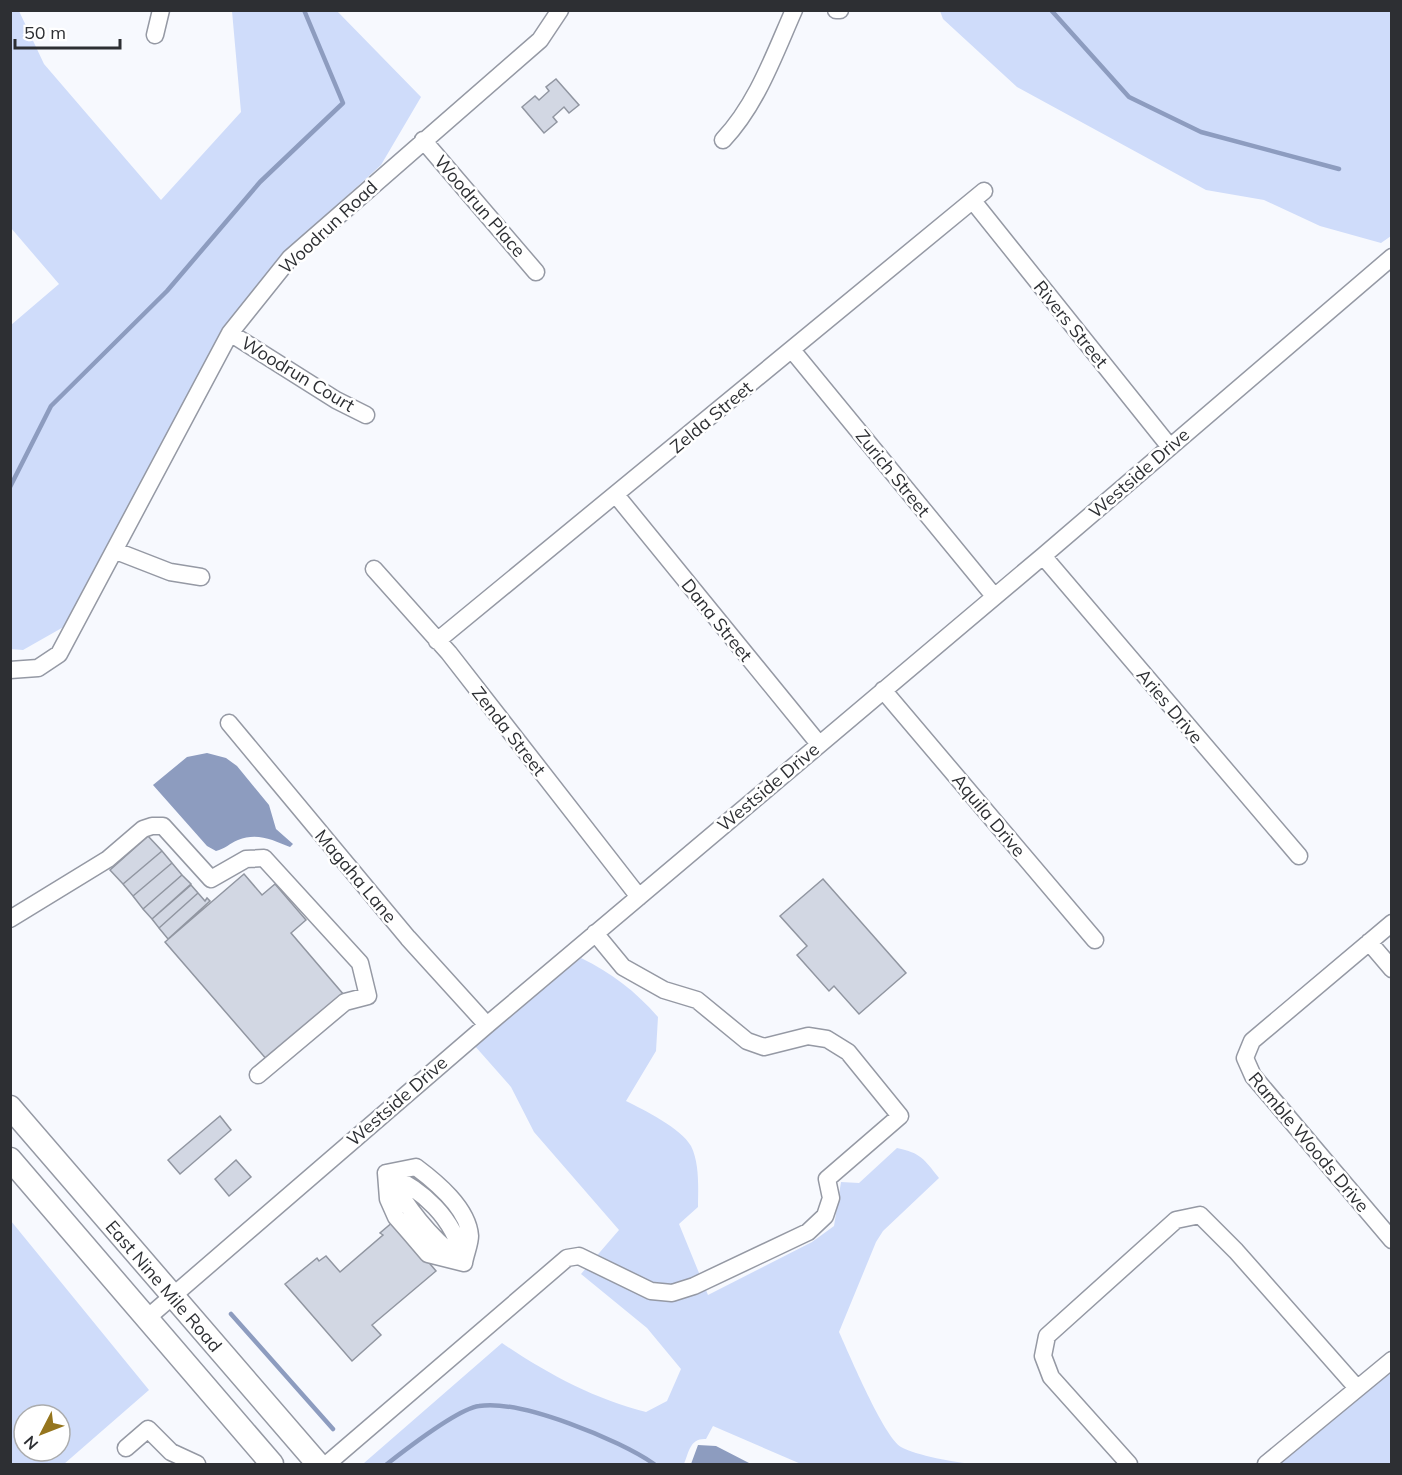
<svg xmlns="http://www.w3.org/2000/svg" width="1402" height="1475" viewBox="0 0 1402 1475" font-family="Mulish,sans-serif">
<style>
.green{fill:#cfdcfa;fill-rule:evenodd}
.water{fill:#8d9cbf}
.lines{fill:none;stroke-linecap:round;stroke-linejoin:round}
.stream{stroke:#8d9cbf;stroke-width:4.5}
.building{fill:#d2d7e3;stroke:#9196a1;stroke-width:1.5}
.minor-casing{stroke:#9599a4;stroke-width:19}
.major-casing{stroke:#9599a4;stroke-width:25}
.minor{stroke:#fff;stroke-width:16}
.major{stroke:#fff;stroke-width:22}
.labels{text-anchor:middle;dominant-baseline:central;stroke-width:5;stroke-linejoin:round;paint-order:stroke}
.street-label{font-size:18px;fill:#2d2f33;stroke:#fff}
</style>
<rect width="100%" height="100%" fill="#f7f9fe"/>
<path class="green" d="M 10,11 L 19,11 L 44,64 L 161,200 L 241,112 L 232,11 L 337,11 L 421,97 L 381,165 L 285,252 L 67,625 L 23,650 L 10,649 L 11,325 L 59,284 L 11,228 Z
M 940,11 L 1391,11 L 1391,236 L 1381,243 L 1320,226 L 1264,200 L 1206,190 L 1017,87 L 943,19 Z
M 581,958 C 612,973 635,991 658,1017 L 656,1051 L 626,1101 C 644,1110 681,1128 691,1146 C 700,1164 698,1189 698,1207 L 679,1224 L 708,1295 L 812,1242 L 834,1226 L 841,1182 L 859,1183 L 897,1148 C 921,1153 924,1159 939,1178 L 883,1231 L 876,1242 L 839,1332 C 849,1354 884,1437 901,1447 C 915,1455 957,1463 974,1464 L 801,1464 L 713,1426 L 706,1439 C 690,1438 689,1452 684,1464 L 364,1463 L 502,1343 C 546,1373 594,1399 646,1412 L 667,1401 L 681,1369 L 647,1328 L 581,1274 L 619,1230 L 534,1132 L 511,1087 L 474,1045 Z
M 11,1221 L 149,1390 L 64,1464 L 11,1464 ZM 24,1415 L 60,1415 L 60,1451 L 24,1451 Z
M 1391,1369 L 1391,1464 L 1277,1464 Z"/>
<path class="water" d="M 207,753 L 226,758 L 237,766 L 269,805 L 276,829 L 293,844 L 290,847 C 273,840 257,832 238,840 C 230,843 225,849 216,851 L 207,846 L 153,785 L 187,757 Z
M 698,1445 L 716,1446 L 751,1464 L 691,1464 Z"/>
<g class="lines">
<path class="stream" d="M 1051,10 L 1129,97 L 1201,132 L 1339,169
M 10,487 L 51,406 L 167,291 L 260,182 L 343,103 L 304,10
M 231,1314 L 333,1429
M 387,1464 C 405,1450 457,1409 479,1406 C 520,1399 620,1440 654,1464"/>
</g>
<path class="building" d="M 556,79 L 579,105 L 569,113 L 564,107 L 553,117 L 557,122 L 544,133 L 522,107 L 535,96 L 539,100 L 549,91 L 546,87 Z
M 148,836 L 162,851 L 123,884 L 110,870 Z
M 162,851 L 172,863 L 133,896 L 123,884 Z
M 172,863 L 182,875 L 143,909 L 133,896 Z
M 244,874 L 262,895 L 275,884 L 306,920 L 291,933 L 344,995 L 268,1061 L 165,942 Z
M 182,875 L 191,884 L 152,919 L 143,909 Z
M 823,879 L 906,973 L 859,1014 L 834,986 L 829,991 L 797,955 L 807,946 L 780,916 Z
M 191,885 L 198,893 L 159,928 L 152,919 Z
M 198,893 L 205,901 L 207,898 L 210,901 L 168,939 L 159,928 Z
M 220,1116 L 231,1130 L 180,1174 L 168,1160 Z
M 236,1160 L 251,1177 L 229,1196 L 215,1179 Z
M 394,1221 L 436,1271 L 372,1325 L 381,1335 L 352,1361 L 285,1284 L 317,1258 L 319,1261 L 326,1256 L 340,1272 L 383,1235 L 380,1233 Z"/>
<g class="lines">
<defs>
<path id="minor" d="M 836,10 L 840,10
M 155,35 L 161,10
M 423,140 L 536,272
M 723,140 C 757,104 774,55 794,10
M 973,201 L 1170,447
M 230,333 L 336,400 L 366,415
M 792,350 L 994,596
M 616,495 L 819,744
M 116,551 L 170,572 L 201,577
M 1043,556 L 1299,856
M 374,569 L 449,653 L 639,897
M 437,641 L 984,191
M 10,670 L 38,668 L 59,654 L 230,333 L 290,258 L 540,40 L 560,10
M 883,690 L 1095,940
M 229,723 L 408,938 L 487,1025
M 10,919 L 108,859 L 143,829 L 152,826 L 163,826 L 211,879 L 246,859 L 264,858 L 360,963 L 368,996 L 345,1002 L 258,1075
M 1392,923 L 1252,1041 L 1245,1058 L 1253,1076 L 1392,1240
M 1369,942 L 1392,969
M 386,1173 L 416,1167 C 436,1182 468,1208 470,1236 C 470,1244 465,1255 464,1263
M 386,1173 L 388,1199 L 396,1217 L 410,1233 L 428,1254 L 464,1263
M 386,1173 C 423,1190 454,1218 463,1259
M 389,1176 C 408,1209 428,1235 458,1259
M 146,1319 L 487,1025 L 1043,556 L 1392,257
M 126,1448 L 148,1429 L 171,1452 L 197,1464
M 327,1464 L 567,1258 L 579,1256 L 651,1291 L 672,1293 L 694,1286 L 808,1232 L 825,1216 L 831,1198 L 827,1179 L 900,1116 L 848,1052 L 827,1039 L 808,1036 L 764,1047 L 747,1041 L 697,1000 L 664,990 L 623,967 L 595,933
M 1129,1464 L 1051,1377 L 1043,1356 L 1047,1336 L 1176,1220 L 1200,1215 L 1236,1251 L 1357,1388
M 1266,1464 L 1392,1360"/>
<g id="major">
<path id="s1" d="M 10,1107 L 318,1464"/>
<path d="M 10,1159 L 272,1464"/>
</g>
</defs>
<use href="#minor" class="minor-casing"/>
<use href="#major" class="major-casing"/>
<use href="#minor" class="minor"/>
<use href="#major" class="major"/>
</g>
<g class="labels">
<g class="street-label">
<text transform="translate(480 206) rotate(49)">Woodrun Place</text>
<text transform="translate(328 227) rotate(-43)">Woodrun Road</text>
<text transform="translate(1071 324) rotate(51)">Rivers Street</text>
<text transform="translate(298 374) rotate(31)">Woodrun Court</text>
<text transform="translate(711 417) rotate(-40)">Zelda Street</text>
<text transform="translate(893 473) rotate(51)">Zurich Street</text>
<text transform="translate(1139 473) rotate(-41)">Westside Drive</text>
<text transform="translate(717 620) rotate(51)">Dana Street</text>
<text transform="translate(1170 706) rotate(50)">Aries Drive</text>
<text transform="translate(509 731) rotate(52)">Zenda Street</text>
<text transform="translate(768 787) rotate(-40)">Westside Drive</text>
<text transform="translate(989 815) rotate(50)">Aquila Drive</text>
<text transform="translate(356 876) rotate(50)">Magaha Lane</text>
<text transform="translate(397 1101) rotate(-41)">Westside Drive</text>
<text transform="translate(1309 1142) rotate(50)">Ramble Woods Drive</text>
<text stroke="none"><textPath href="#s1" startOffset="236">East Nine Mile Road</textPath></text>
</g>
</g>
<rect width="1402" height="1475" fill="none" stroke="#2d2f33" stroke-width="24"/>
<g transform="translate(42 1433) rotate(228)"><circle r="28" fill="#ffffff" stroke="#abacad" stroke-width="1.5"/>
<path d="M0-4.5L10 22L0 15L-10 22Z" fill="#95751d"/>
<text y="-9" font-size="16" font-weight="bold" text-anchor="middle" fill="#2d2f33">N</text>
</g>
<path d="M15 39v9h105v-9" fill="none" stroke="#2d2f33" stroke-width="3"/>
<text x="24" y="39" font-size="18" fill="#2d2f33" stroke="#ffffff" stroke-width="4.5" paint-order="stroke">50 m</text>
</svg>
